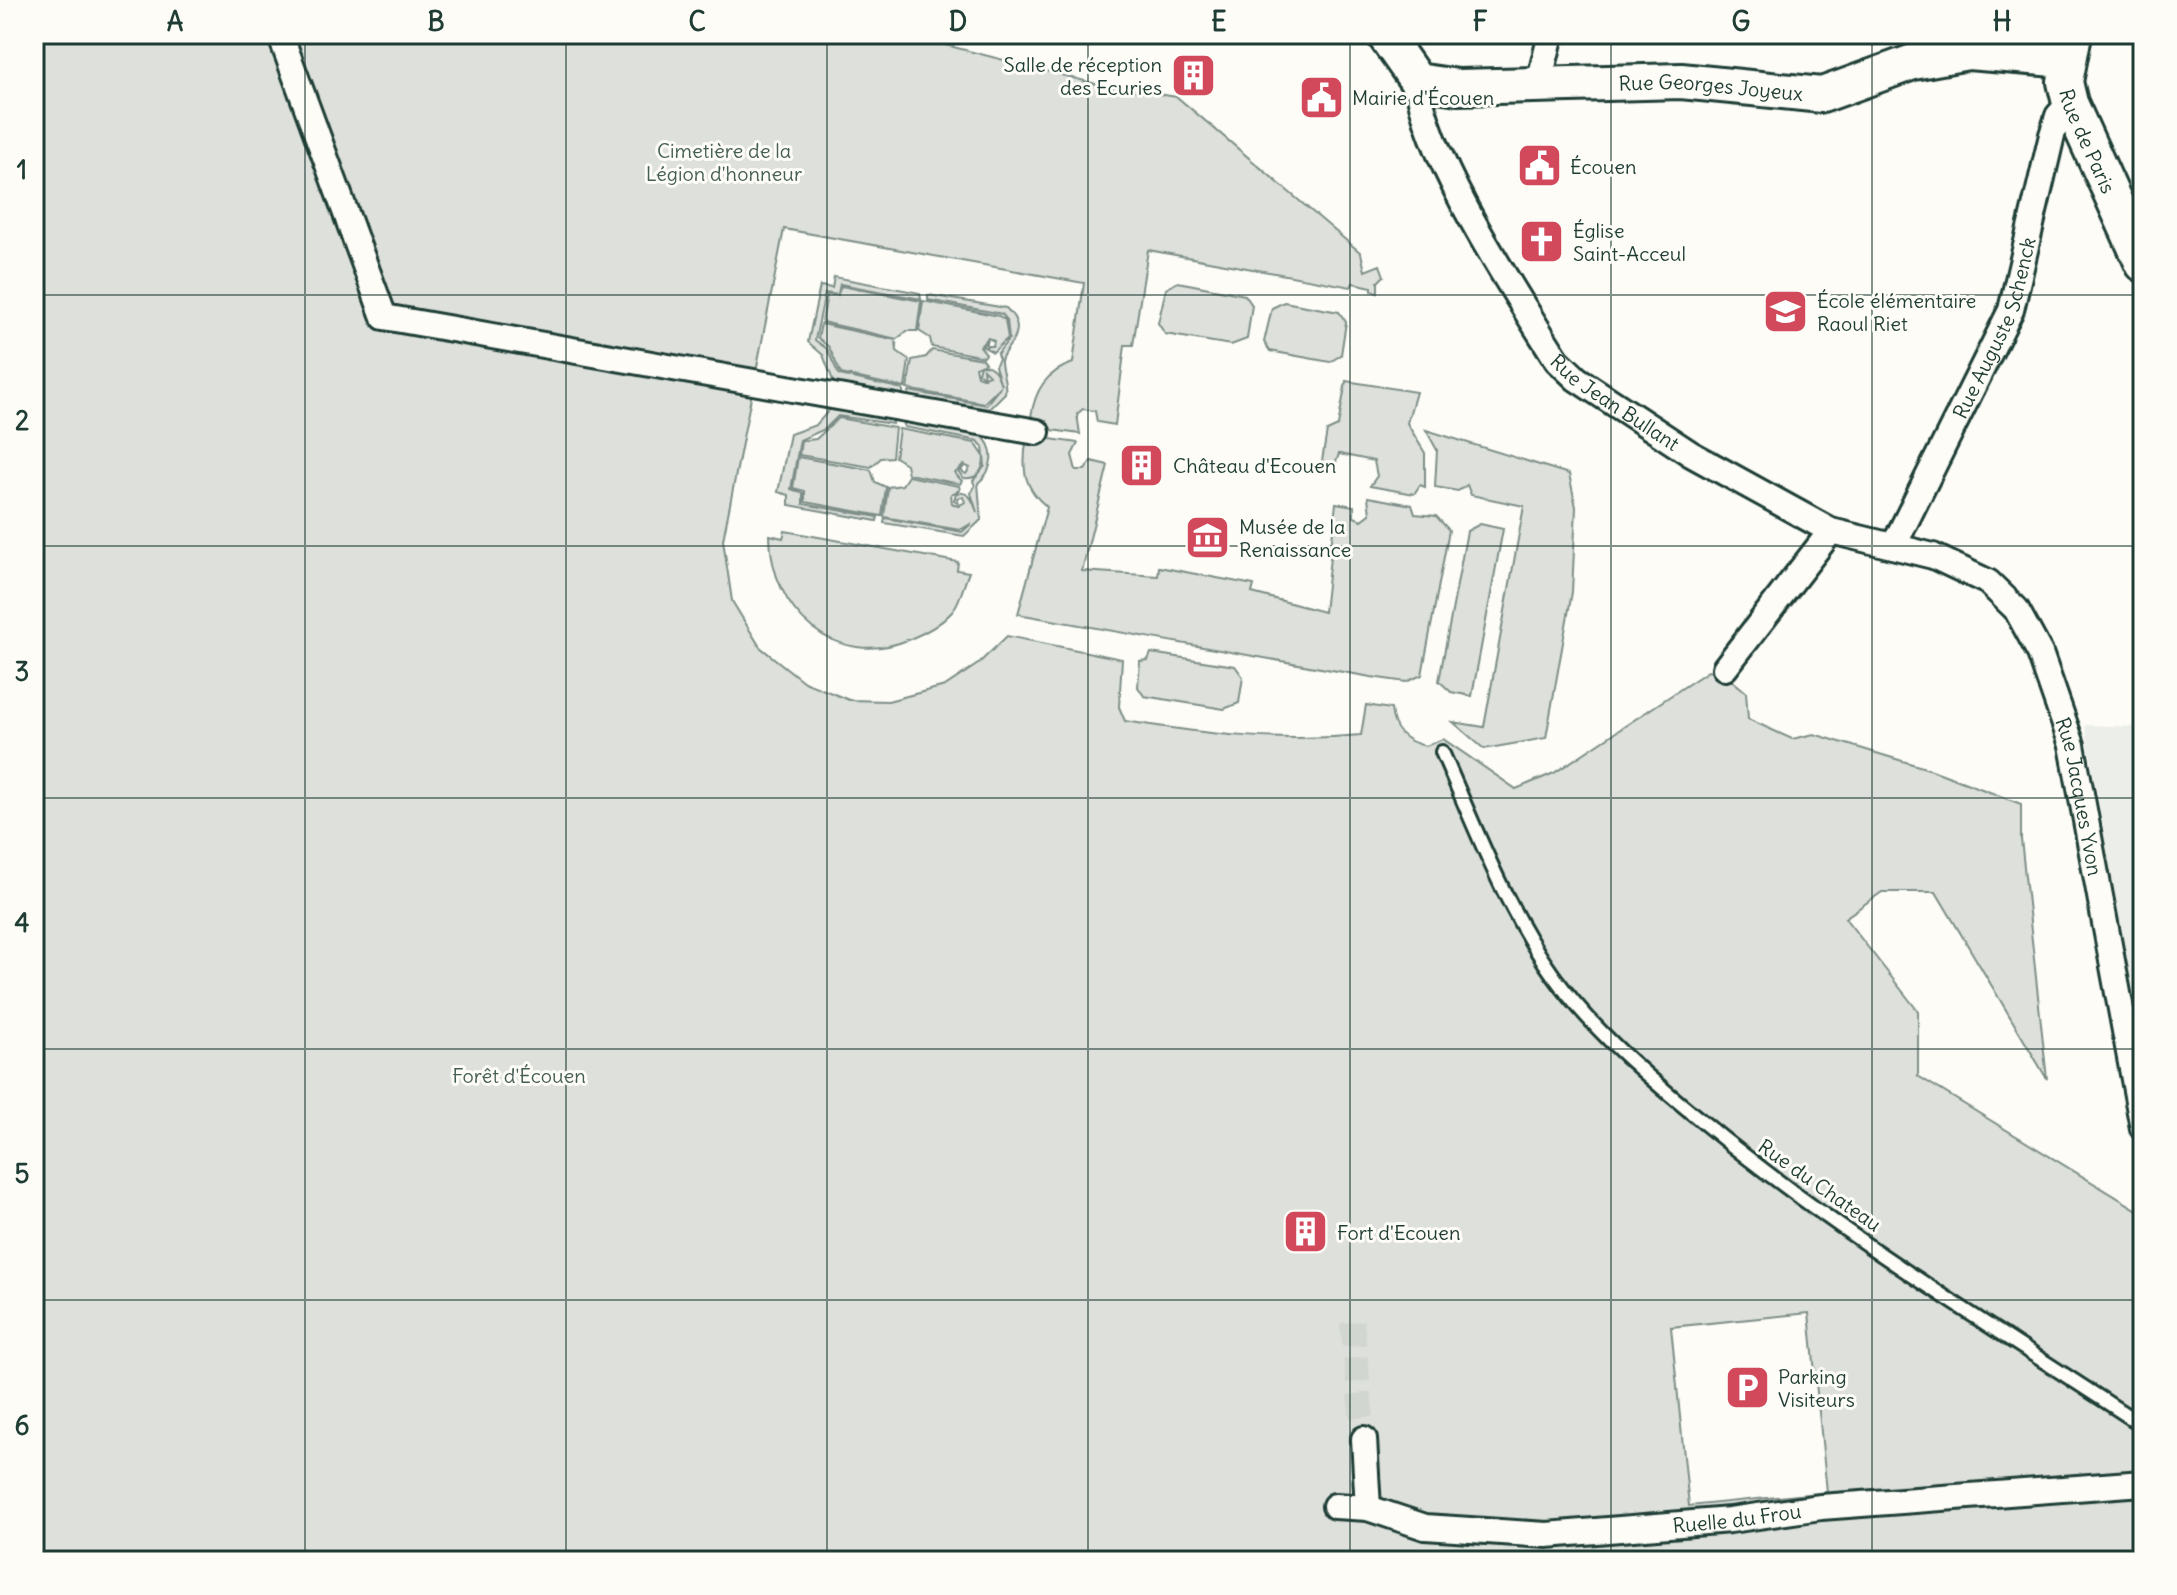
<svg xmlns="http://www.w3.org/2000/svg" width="2177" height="1595" viewBox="0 0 2177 1595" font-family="Delius,sans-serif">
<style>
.built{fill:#eceee9}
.green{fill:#dde0db;stroke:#7e8e88;stroke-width:2;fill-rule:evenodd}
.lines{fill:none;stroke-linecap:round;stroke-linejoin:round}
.street-tunnel{stroke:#d1d6d0;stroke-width:24;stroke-dasharray:24 12;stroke-linecap:butt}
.lane-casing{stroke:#1f3d34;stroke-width:18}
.street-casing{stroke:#1f3d34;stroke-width:30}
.secondary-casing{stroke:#1f3d34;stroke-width:40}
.lane{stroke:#fdfcf7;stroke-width:12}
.street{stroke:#fdfcf7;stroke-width:24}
.secondary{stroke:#fdfcf7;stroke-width:34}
.grid{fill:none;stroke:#1f3d34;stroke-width:2;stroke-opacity:0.55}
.labels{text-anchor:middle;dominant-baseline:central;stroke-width:6;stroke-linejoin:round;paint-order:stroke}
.poi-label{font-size:20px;fill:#1f3d34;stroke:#fdfcf7;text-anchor:start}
.street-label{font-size:20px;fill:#1f3d34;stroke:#fdfcf7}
.park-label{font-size:20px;fill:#455e55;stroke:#fdfcf7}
.neatline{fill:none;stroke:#1f3d34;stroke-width:3}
.grid-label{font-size:26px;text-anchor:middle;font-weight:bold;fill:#1f3d34}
</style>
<rect width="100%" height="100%" fill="#fdfcf7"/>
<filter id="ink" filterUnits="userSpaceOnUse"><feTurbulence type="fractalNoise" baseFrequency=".0125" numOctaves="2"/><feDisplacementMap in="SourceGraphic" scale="16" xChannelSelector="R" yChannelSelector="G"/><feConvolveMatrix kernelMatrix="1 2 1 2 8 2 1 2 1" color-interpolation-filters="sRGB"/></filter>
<g filter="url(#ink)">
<path class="built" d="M 2143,710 L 2143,1053 L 2085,725 L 2136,727 L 2141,723 Z"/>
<path class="green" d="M 34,34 L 903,34 L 1104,86 L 1177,97 L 1361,253 L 1365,271 L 1380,265 L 1384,276 L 1378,282 L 1378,293 L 1372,291 L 1372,287 L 1353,283 L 1351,287 L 1148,250 L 1133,345 L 1125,345 L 1115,425 L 1097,422 L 1095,411 L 1083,409 L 1077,414 L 1080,434 L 1038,428 L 1031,417 C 1035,390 1046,372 1073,363 L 1084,283 L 784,229 L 723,540 L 732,601 L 760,647 L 804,682 L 849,700 L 888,701 L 945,686 L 978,664 L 1007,636 L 1122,659 L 1119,707 L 1125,721 C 1206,734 1278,743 1361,735 L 1366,705 L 1391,709 C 1393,731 1405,742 1426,746 L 1443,739 L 1516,789 L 1554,773 L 1708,671 L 1729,678 L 1746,692 L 1748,719 L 1792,739 L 1814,734 L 1932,770 L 2021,804 L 2021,839 L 2047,1079 L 1936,892 L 1882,892 L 1845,918 L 1918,1011 L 1918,1076 L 2139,1211 L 2143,1224 L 2143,1561 L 34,1561 ZM 1809,1313 L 1827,1492 L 1689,1506 L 1671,1327 Z
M 834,277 L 920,293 L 921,299 L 840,284 L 838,294 L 841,286 L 921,301 L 917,331 L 907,331 L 897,339 L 822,322 L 827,295 L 839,295 L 825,293 L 815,340 L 827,349 L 839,375 L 903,389 L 903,394 L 834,383 L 823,355 L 808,342 L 820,286 L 832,288 Z
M 1178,282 L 1245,295 L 1252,305 L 1247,339 L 1231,345 L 1165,334 L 1158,323 L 1166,289 Z
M 928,295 L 1006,308 C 1034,334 999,349 1001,363 C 1002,374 1007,381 1005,393 L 989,409 L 909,396 L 909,391 L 986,405 L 1001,386 L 984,403 L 907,389 L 912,360 L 926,357 L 932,350 L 983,359 L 985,363 L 975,367 L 977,376 L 982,378 L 989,375 L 983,369 L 984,377 L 978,373 L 980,365 C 995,364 998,376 1001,385 L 995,366 L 999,359 L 997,354 L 1009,339 L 1007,320 L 1002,314 L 928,300 Z
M 923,301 L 999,316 L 1005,320 L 1008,338 L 993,352 L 982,346 L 988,340 L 986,346 L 993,346 L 994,341 L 988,338 L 980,346 L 986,354 L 984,357 L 932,347 L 930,338 L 919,331 Z
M 1284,302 L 1339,312 L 1346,322 L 1341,355 L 1330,362 L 1270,351 L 1264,342 L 1272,308 Z
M 821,324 L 896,340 L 897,351 L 909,360 L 905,388 L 841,374 L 829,347 L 818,338 Z
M 1346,381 L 1416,392 L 1407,423 L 1425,453 L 1425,487 L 1420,485 L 1414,494 L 1370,486 L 1377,476 L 1374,461 L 1339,454 L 1333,470 L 1321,467 L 1327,431 L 1338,426 Z
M 831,408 L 893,419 L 893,424 L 838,416 L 825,429 L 800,440 L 791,489 L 803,493 L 803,504 L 878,517 L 877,521 L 789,505 L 789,495 L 778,492 L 790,434 L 816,425 Z
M 839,418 L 895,428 L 892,457 L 881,458 L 871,467 L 799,455 L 801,441 L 816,439 Z
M 904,421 L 981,435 C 997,449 993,471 978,483 L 981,520 L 964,536 L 884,523 L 885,518 L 962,532 L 972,523 L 960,530 L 884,517 L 888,487 L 902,485 L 908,476 L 959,486 L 960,490 L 951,494 L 952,503 L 958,506 L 965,502 L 963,497 L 957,498 L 959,504 L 954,500 L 956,493 C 972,491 973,503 977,512 L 971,493 L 975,486 L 973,481 L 985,466 L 983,447 L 978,441 L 904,427 Z
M 899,429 L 975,443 L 984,456 C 984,470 978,480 963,478 L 958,471 L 964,466 L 961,471 L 966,474 L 970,468 L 964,465 L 955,473 L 962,481 L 960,484 L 908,474 L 906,464 L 895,457 Z
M 1426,430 L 1569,474 L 1576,507 L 1572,592 L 1546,738 L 1484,749 L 1453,722 L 1484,727 L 1524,506 L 1471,495 L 1467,485 L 1458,491 L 1435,487 L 1437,450 Z
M 1036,437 L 1078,443 L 1072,455 L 1076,470 L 1085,470 L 1091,461 L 1108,465 L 1082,571 L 1158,576 L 1159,567 L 1254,585 L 1252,593 L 1324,612 L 1336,503 L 1354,506 L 1354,517 L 1362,520 L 1370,514 L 1368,497 L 1412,505 L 1415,514 L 1436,516 L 1449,530 L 1422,675 L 1406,682 L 1371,677 L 1018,614 L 1047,507 C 1024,488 1022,471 1026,442 L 1032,443 Z
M 798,457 L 871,470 L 875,482 L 886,487 L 882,516 L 805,502 L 805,491 L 793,488 Z
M 1480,524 L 1503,529 L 1472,696 L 1451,692 L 1439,681 L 1467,531 Z
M 785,531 L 958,562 L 957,570 L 969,572 C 964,584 960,602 952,612 C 941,624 925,633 910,639 C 835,671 770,611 770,535 L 783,538 Z
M 1151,653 L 1235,666 L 1243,677 L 1239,703 L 1224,709 L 1144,696 L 1138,687 L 1140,661 L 1148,660 Z"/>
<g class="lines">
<path class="street-tunnel" d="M 1352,1322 L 1364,1439"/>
<defs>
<path id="lane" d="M 1442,752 C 1475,826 1505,908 1553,975 C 1594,1032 1649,1078 1704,1123 C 1841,1236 1995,1328 2143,1426"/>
<g id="street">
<path d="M 280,34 L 384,317 L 1037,432"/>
<path id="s1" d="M 1417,81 C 1428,162 1512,288 1557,360 L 1577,379 L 1691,454 L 1831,531 L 1933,556 L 1988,582 L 2016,609 L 2040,653 L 2072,745 L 2143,1128"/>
<path d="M 1539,83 L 1551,34"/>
<path id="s2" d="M 1894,545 L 2011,310 L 2052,135 L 2058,116 L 2070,103"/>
<path d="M 1725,668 L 1831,531"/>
<path d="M 1364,1439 L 1368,1508"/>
<path id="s3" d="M 1335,1506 L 1368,1508 L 1425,1527 L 1547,1535 L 1730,1520 L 1821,1507 L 2143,1483"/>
</g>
<g id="secondary">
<path id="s4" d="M 1384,34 L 1417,81 L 1458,87 L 1681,81 L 1822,95 L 1913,62 L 1968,52 L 2067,60"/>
<path id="s5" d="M 2074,34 L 2065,82 L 2070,103 L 2143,264"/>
</g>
</defs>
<use href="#lane" class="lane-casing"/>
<use href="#street" class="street-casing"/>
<use href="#secondary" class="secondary-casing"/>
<use href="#lane" class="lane"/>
<use href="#street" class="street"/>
<use href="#secondary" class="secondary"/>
</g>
</g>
<path class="grid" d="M 305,34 L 305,1561M 566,34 L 566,1561M 827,34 L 827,1561M 1088,34 L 1088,1561M 1350,34 L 1350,1561M 1611,34 L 1611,1561M 1872,34 L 1872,1561M 34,295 L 2143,295M 34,546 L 2143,546M 34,798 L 2143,798M 34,1049 L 2143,1049M 34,1300 L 2143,1300"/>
<defs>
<symbol id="building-square" viewBox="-11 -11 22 22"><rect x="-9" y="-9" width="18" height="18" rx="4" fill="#d1495b" stroke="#fdfcf7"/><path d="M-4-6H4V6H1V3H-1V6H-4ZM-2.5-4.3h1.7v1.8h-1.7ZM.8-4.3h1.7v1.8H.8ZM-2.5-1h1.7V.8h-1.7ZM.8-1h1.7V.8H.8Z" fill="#fff"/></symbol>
<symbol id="civic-square" viewBox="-11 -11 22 22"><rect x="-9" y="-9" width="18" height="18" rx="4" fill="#d1495b" stroke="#fdfcf7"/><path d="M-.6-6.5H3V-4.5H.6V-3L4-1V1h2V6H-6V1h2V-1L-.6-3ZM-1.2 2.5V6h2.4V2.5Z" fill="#fff"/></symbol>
<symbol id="church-square" viewBox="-11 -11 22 22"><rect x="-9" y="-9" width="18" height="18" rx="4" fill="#d1495b" stroke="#fdfcf7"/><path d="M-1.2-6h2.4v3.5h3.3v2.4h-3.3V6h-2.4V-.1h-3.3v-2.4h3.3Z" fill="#fff"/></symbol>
<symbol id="school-square" viewBox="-11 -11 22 22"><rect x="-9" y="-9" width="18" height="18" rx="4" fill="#d1495b" stroke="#fdfcf7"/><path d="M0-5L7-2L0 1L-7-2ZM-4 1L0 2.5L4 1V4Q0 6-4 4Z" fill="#fff"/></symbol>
<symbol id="museum-square" viewBox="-11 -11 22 22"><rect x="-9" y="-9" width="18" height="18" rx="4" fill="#d1495b" stroke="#fdfcf7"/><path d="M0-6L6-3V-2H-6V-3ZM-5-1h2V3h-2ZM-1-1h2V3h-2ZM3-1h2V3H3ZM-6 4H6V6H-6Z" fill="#fff"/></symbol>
<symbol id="parking-square" viewBox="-11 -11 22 22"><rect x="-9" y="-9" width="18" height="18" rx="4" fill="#d1495b" stroke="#fdfcf7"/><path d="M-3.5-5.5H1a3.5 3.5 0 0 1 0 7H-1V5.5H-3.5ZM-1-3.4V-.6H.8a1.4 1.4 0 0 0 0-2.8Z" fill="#fff"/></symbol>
</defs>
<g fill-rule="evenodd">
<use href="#building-square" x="1168" y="50" width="51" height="51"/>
<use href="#civic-square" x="1296" y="72" width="51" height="51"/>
<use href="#civic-square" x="1514" y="140" width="51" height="51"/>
<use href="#church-square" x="1516" y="216" width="51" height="51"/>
<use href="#school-square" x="1760" y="286" width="51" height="51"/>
<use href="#building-square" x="1116" y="440" width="51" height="51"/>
<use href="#museum-square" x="1182" y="512" width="51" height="51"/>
<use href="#building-square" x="1280" y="1206" width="51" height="51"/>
<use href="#parking-square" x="1722" y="1362" width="51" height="51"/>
</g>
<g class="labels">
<g class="poi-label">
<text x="1162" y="64" text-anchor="end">Salle de réception<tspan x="1162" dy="23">des Ecuries</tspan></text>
<text x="1352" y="97">Mairie d'Écouen</text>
<text x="1570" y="166">Écouen</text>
<text x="1573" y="230">Église<tspan x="1573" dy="23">Saint-Acceul</tspan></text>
<text x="1817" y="300">École élémentaire<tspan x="1817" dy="23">Raoul Riet</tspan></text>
<text x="1173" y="465">Château d'Ecouen</text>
<text x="1239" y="526">Musée de la<tspan x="1239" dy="23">Renaissance</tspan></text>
<text x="1337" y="1232">Fort d'Ecouen</text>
<text x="1778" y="1376">Parking<tspan x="1778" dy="23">Visiteurs</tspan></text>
</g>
<g class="street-label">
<text stroke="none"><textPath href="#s4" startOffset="352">Rue Georges Joyeux</textPath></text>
<text stroke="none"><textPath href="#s5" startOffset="112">Rue de Paris</textPath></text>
<text stroke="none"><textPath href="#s2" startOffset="240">Rue Auguste Schenck</textPath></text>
<text stroke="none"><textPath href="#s1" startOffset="386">Rue Jean Bullant</textPath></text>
<text stroke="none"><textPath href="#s1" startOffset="1042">Rue Jacques Yvon</textPath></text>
<text transform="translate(1820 1185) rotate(35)">Rue du Chateau</text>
<text stroke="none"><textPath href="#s3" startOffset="406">Ruelle du Frou</textPath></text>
</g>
<g class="park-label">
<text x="724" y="150">Cimetière de la<tspan x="724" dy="23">Légion d'honneur</tspan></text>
<text x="519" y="1075">Forêt d'Écouen</text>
</g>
</g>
<rect width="2177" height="1595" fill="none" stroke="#fdfcf7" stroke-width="88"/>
<rect x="44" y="44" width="2089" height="1507" class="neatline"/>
<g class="grid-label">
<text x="175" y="31">A</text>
<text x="436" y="31">B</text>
<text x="697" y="31">C</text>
<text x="958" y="31">D</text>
<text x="1219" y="31">E</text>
<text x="1480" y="31">F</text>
<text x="1741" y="31">G</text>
<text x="2002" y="31">H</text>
<text x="22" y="179">1</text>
<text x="22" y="430">2</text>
<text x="22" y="681">3</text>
<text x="22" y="932">4</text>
<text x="22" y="1183">5</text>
<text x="22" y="1435">6</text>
</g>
</svg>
